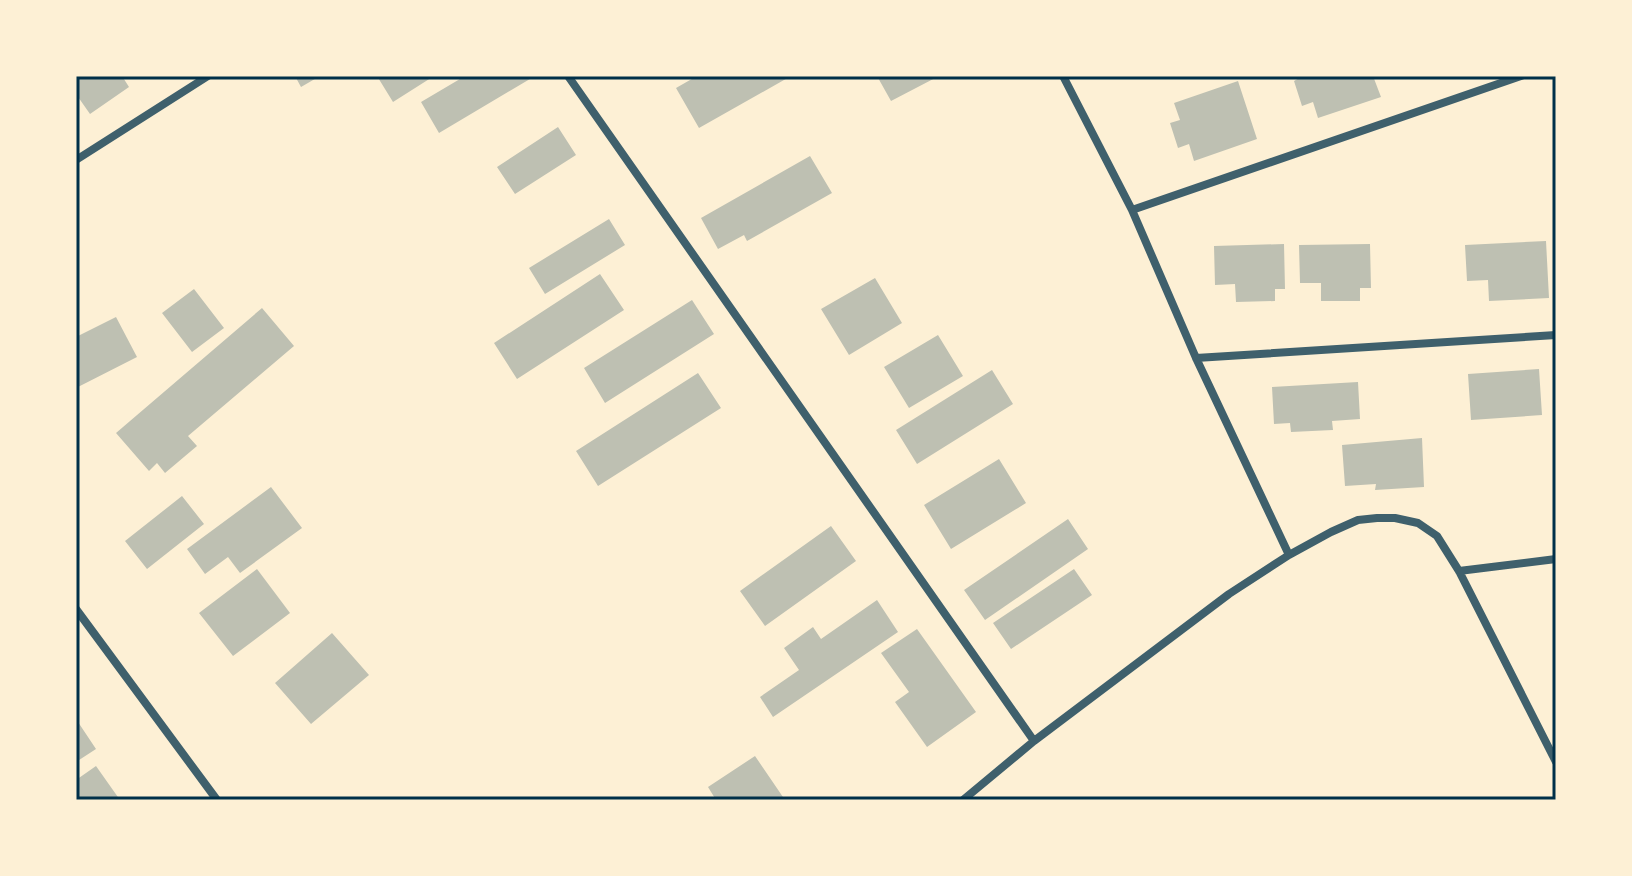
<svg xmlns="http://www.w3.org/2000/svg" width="1632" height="876" viewBox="0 0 1632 876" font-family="'Archivo Narrow',sans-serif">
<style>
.building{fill:#bec0b2}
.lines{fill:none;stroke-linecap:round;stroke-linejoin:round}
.minor{stroke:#3f606c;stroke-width:8}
.neatline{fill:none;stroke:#003049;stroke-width:3}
</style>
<rect width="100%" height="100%" fill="#fdf0d5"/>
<path class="building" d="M 76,76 L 122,76 L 129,87 L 90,114 L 76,94 Z
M 295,76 L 320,76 L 301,87 Z
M 377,76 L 434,76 L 393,102 Z
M 465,76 L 535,76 L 439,133 L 421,102 Z
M 697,76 L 791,76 L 699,128 L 676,88 Z
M 877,76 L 939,76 L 891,101 Z
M 1303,76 L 1373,76 L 1381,97 L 1318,118 L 1313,102 L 1302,106 L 1294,81 Z
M 1238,81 L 1257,139 L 1194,161 L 1189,144 L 1178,148 L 1170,123 L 1180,120 L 1174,103 Z
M 558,127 L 576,155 L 515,194 L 497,167 Z
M 810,156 L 832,193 L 747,241 L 744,235 L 718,249 L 701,218 Z
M 609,219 L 625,245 L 545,294 L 529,268 Z
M 1546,241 L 1549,298 L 1489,301 L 1488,280 L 1467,281 L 1465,245 Z
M 1284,244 L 1285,289 L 1275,289 L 1275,301 L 1236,302 L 1235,284 L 1215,285 L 1214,246 Z
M 1370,244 L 1371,288 L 1360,288 L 1360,301 L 1321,301 L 1321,283 L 1300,283 L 1299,245 Z
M 600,274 L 624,310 L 517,379 L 494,343 Z
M 875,278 L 902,323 L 849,355 L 821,309 Z
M 194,289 L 224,328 L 192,352 L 162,313 Z
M 692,300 L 714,334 L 605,403 L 584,368 Z
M 262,308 L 294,346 L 188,436 L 197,446 L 165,473 L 157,463 L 149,471 L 116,433 Z
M 116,317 L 137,357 L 76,388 L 76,337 Z
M 938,335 L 963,376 L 909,408 L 884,367 Z
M 1539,369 L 1542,415 L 1471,420 L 1468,374 Z
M 992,370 L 1013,404 L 917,464 L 896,430 Z
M 698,373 L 721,408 L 598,486 L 576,451 Z
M 1358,382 L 1360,419 L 1332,421 L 1333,430 L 1291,432 L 1290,423 L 1274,424 L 1272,387 Z
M 1422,438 L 1424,487 L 1375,490 L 1376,484 L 1345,486 L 1342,445 Z
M 999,459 L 1026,503 L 951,549 L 924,505 Z
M 271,487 L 302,528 L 240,573 L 228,557 L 205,574 L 187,549 Z
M 182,496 L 204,524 L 147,569 L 125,541 Z
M 1068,519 L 1088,549 L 985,620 L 964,590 Z
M 831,526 L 856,561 L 765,626 L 740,591 Z
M 257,569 L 290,613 L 233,656 L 199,613 Z
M 1074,569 L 1092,595 L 1011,649 L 993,623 Z
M 877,600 L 898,632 L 773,717 L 760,697 L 799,670 L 784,648 L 813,627 L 821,639 Z
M 917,629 L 976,712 L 927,747 L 895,702 L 909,692 L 881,653 Z
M 332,633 L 369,675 L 311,724 L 275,683 Z
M 76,719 L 96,749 L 76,762 Z
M 755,756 L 785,800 L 716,800 L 708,787 Z
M 96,766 L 120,800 L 76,800 L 76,780 Z"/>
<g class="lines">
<path class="minor" d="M 568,76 L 1034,741
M 1063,76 L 1132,210 L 1196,358 L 1289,555
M 76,160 L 208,76
M 1132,210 L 1521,76
M 1196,358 L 1556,335
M 1459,571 L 1556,559
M 76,609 L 217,800
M 963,800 L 1034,741 L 1229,594 L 1289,555 L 1331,532 L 1358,520 L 1377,518 L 1395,518 L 1418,523 L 1437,536 L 1459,571 L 1556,762"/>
</g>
<rect width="1632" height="876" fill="none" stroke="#fdf0d5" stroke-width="156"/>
<rect x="78" y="78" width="1476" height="720" class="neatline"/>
</svg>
